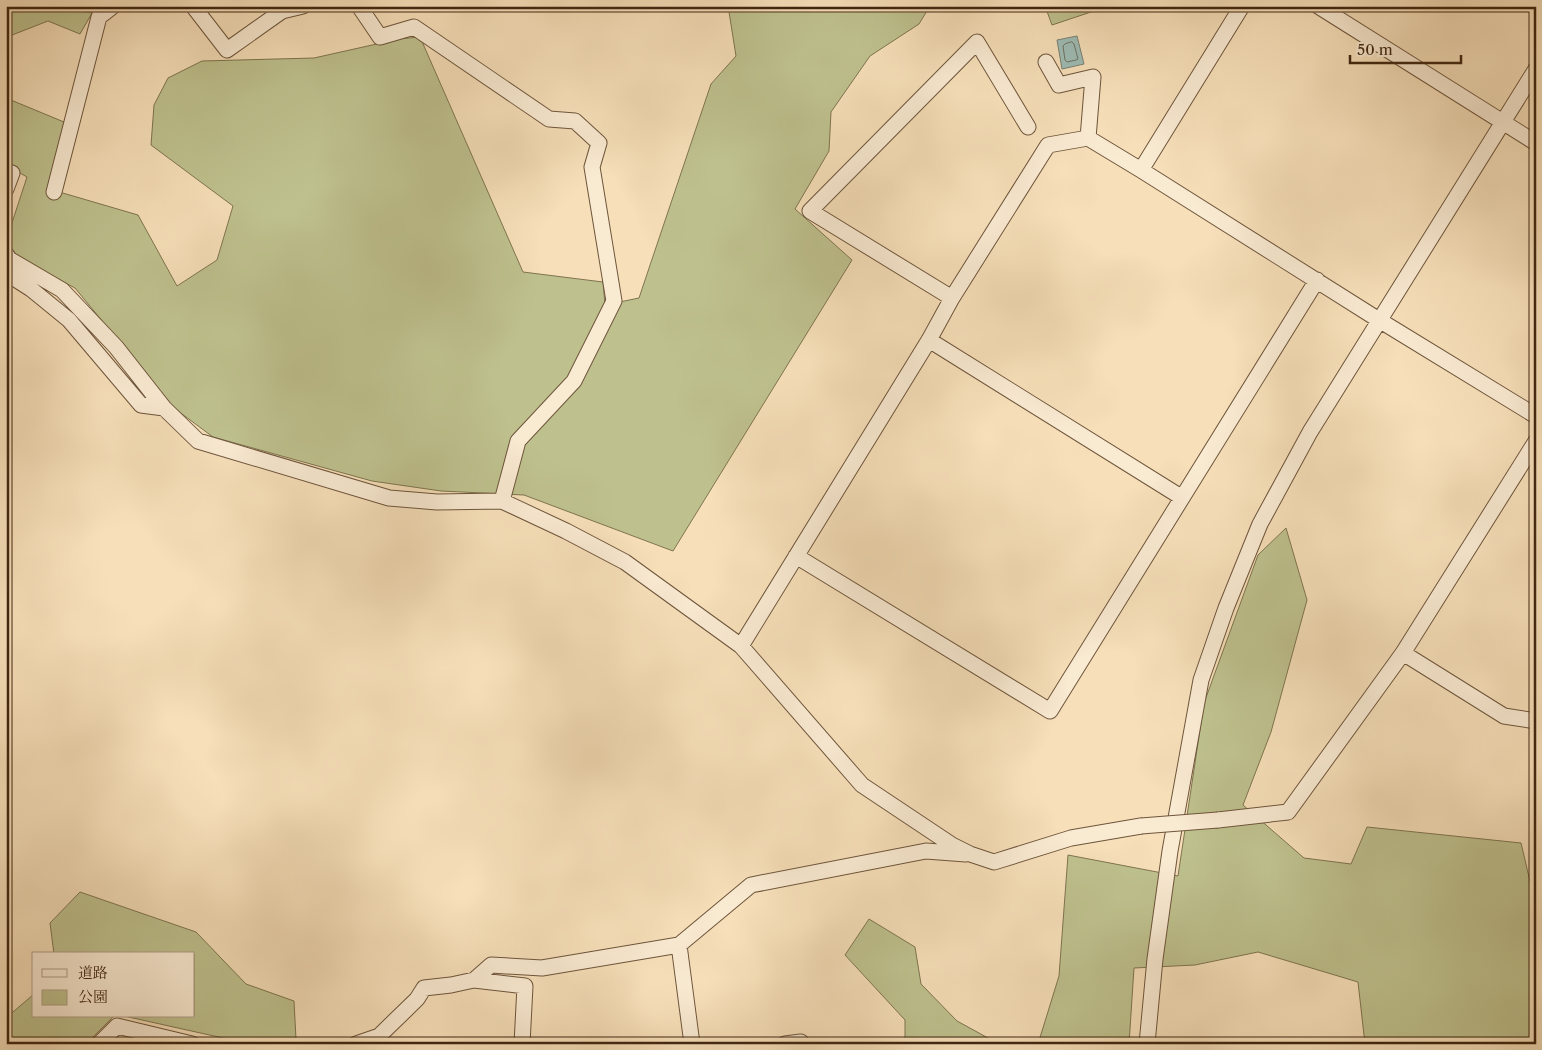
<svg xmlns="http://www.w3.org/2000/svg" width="1542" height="1050" viewBox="0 0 1542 1050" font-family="'Libre Caslon Text','Noto Serif JP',serif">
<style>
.green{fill:#bec18e;stroke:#7f7450}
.water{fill:#9ebcb5;stroke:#788073}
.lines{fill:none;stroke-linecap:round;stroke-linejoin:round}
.shore{stroke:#6f7263;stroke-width:1}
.minor-casing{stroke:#6e553b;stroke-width:17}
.minor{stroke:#f9ead2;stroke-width:15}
.minor-bridge-casing{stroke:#6e553b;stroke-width:17;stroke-linecap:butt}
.minor-bridge{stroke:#f9ead2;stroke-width:15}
</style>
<rect width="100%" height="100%" fill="#f6dfb9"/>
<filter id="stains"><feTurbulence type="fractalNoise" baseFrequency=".004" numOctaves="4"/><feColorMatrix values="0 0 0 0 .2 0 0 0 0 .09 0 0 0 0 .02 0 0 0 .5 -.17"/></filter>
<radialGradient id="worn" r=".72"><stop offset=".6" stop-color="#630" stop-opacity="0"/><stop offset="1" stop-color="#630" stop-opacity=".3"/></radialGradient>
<path class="green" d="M 12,6 L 78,6 L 80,11 L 92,13 L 80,34 L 48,21 L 7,37 L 6,44 L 6,14 Z
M 701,6 L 930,6 L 919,24 L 870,56 L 831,112 L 829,151 L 795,209 L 852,260 L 673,551 L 524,495 L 441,491 L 372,481 L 213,437 L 174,408 L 75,288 L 19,258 L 6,241 L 27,177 L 6,165 L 6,98 L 64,122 L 49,189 L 138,215 L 177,286 L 217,260 L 233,206 L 151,145 L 154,105 L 168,78 L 202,61 L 314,58 L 399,39 L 420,37 L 523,272 L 603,282 L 605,305 L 639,298 L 711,84 L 736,56 L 729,12 Z
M 1045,6 L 1109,6 L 1052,25 Z
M 1286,528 L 1307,600 L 1271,732 L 1243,805 L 1304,858 L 1351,864 L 1367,827 L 1521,843 L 1536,907 L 1536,1044 L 1365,1044 L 1358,982 L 1258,952 L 1195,965 L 1134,968 L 1129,1044 L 1038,1044 L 1059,976 L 1068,855 L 1178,876 L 1204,703 L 1258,555 Z
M 80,892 L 196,932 L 246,984 L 294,1001 L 296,1039 L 267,1044 L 250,1044 L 124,1016 L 194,1016 L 194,954 L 54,954 L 50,923 Z
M 869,919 L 915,947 L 921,984 L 957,1021 L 999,1044 L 905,1044 L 905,1020 L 845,955 Z
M 34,994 L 34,1016 L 114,1016 L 86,1044 L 6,1044 L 6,1018 Z"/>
<path class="water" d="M 1077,36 L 1084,64 L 1062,69 L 1057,40 Z"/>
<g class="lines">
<path class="shore" d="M 1072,42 L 1074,44 L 1078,59 L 1076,60 L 1067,62 L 1065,60 L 1063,46 L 1065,44 Z"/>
<defs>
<path id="minor" d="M 193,6 L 227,50 L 282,11 L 303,6
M 359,6 L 380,37 L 414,27 L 549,119 L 575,121 L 599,143 L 592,167 L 614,301 L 574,381 L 518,441 L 502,501
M 1318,6 L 1536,143
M 1046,62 L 1059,85 L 1093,77 L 1088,138
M 1141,170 L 1242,6
M 6,171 L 12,173 L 6,189
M 54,192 L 99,17 L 113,6
M 6,254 L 9,259 L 62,290 L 116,347 L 164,408
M 6,273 L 31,289 L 69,320 L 141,405 L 164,408 L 198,441 L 389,498 L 437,502 L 502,501 L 566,531 L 625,562 L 741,646 L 862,785 L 952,845 L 970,854 L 994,862 L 1071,838 L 1141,826
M 952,298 L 810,211 L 977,42 L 1028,127
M 929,340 L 1181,497
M 796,556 L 1050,711 L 1317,280
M 741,646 L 929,340 L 952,298 L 1048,145 L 1088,138 L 1141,170 L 1379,320 L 1536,416
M 1403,653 L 1504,716 L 1536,721
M 1218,820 L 1288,812 L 1403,653 L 1536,441
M 679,945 L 692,1044
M 474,980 L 491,965 L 542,968 L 679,945 L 751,885 L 926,851 L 966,854
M 99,1044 L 117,1026 L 192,1044
M 356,1044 L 379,1036 L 417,999 L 424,988 L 451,985 L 474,980 L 525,986 L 522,1044
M 785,1044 L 801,1042 L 801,1044
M 1147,1044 L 1155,959 L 1170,851 L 1201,680 L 1226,608 L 1260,524 L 1310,432 L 1536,69"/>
</defs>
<use href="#minor" class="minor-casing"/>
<use href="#minor" class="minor"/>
<defs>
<path id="minor-bridge" d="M 1141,826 L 1218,820"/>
</defs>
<use href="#minor-bridge" class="minor-bridge-casing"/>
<use href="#minor-bridge" class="minor-bridge"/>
</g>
<rect width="1542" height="1050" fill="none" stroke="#f6dfb9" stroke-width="25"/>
<rect x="8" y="8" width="1527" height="1035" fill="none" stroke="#402711" stroke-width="2.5"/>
<rect x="12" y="12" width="1517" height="1025" fill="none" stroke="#402711"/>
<rect x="32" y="952" width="162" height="65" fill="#f9ead2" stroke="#af9c85"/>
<rect x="42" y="969" width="25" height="8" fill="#f9ead2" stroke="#af9c85"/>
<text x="78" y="978" font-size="15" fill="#402711">道路</text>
<rect x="42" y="990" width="25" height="15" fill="#bec18e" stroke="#af9c85"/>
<text x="78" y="1002" font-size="15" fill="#402711">公園</text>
<path d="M1350 55v8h111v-8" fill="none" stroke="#402711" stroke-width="2.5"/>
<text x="1357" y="55" font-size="15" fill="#402711" stroke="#f9ead2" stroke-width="4" paint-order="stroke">50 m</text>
<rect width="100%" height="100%" filter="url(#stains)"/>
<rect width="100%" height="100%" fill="url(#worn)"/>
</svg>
